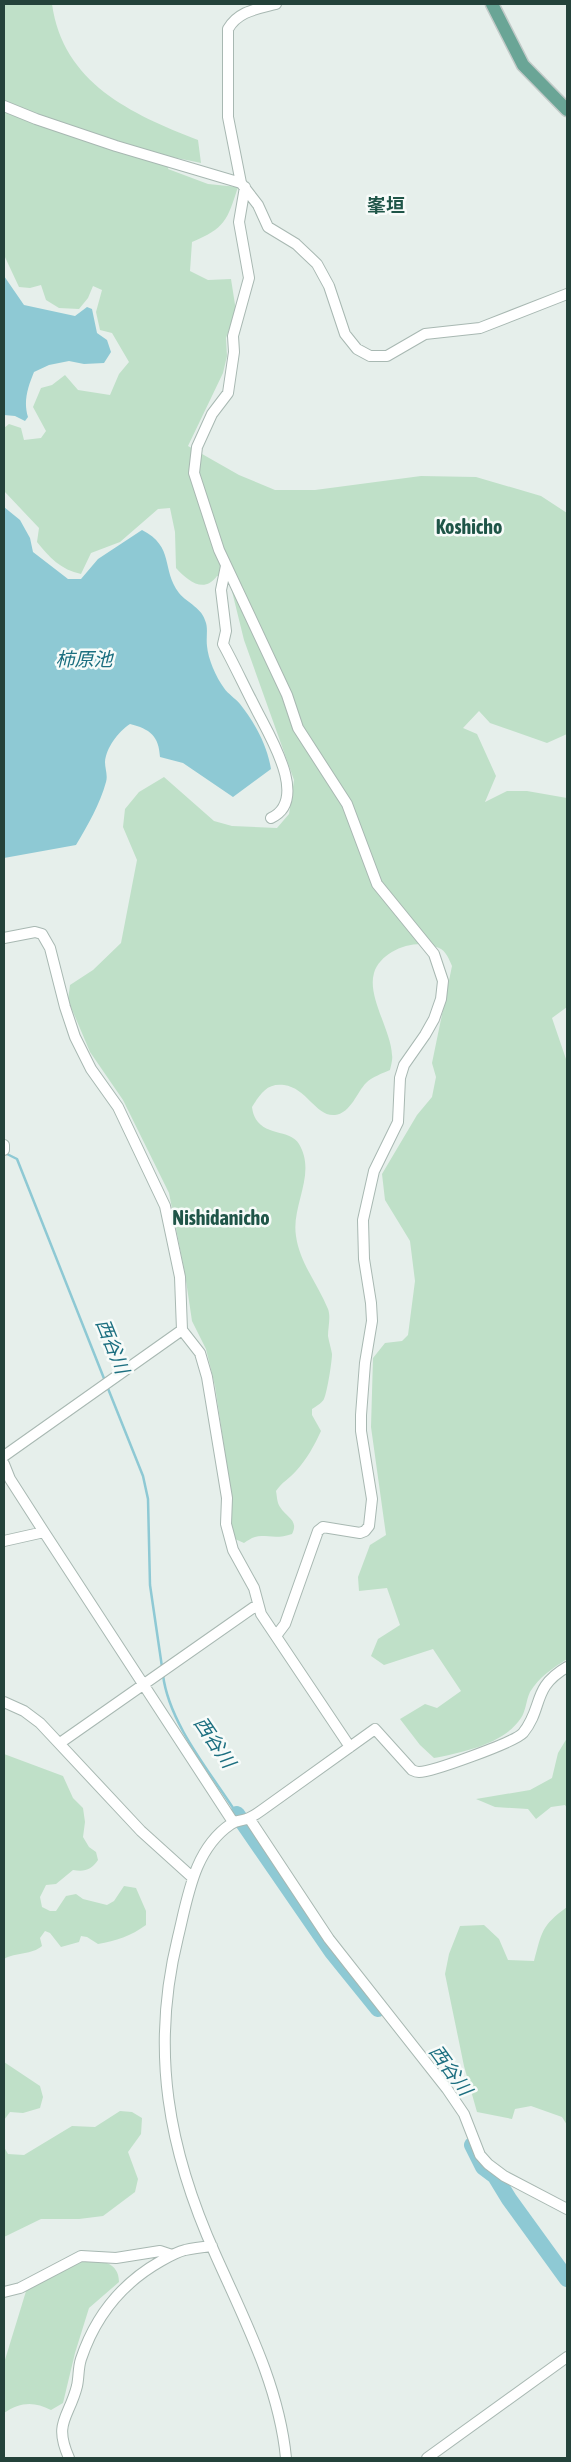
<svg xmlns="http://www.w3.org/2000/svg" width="571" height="2462" viewBox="0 0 571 2462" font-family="'Asap Condensed','Noto Sans JP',sans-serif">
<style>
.green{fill:#bfe0c8}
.water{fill:#8ec9d4}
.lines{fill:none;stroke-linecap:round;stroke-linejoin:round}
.stream{stroke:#8ec9d4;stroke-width:2.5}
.river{stroke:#8ec9d4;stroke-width:16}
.minor-casing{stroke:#a8b8b2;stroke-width:12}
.major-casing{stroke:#c2cac8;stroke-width:15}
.minor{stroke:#fff;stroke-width:10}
.major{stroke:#6aa596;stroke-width:12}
.labels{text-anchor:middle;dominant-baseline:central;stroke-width:5;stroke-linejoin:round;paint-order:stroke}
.neighbourhood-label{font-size:19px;font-weight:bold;fill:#1f5548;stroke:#f7fbf9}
.water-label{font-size:19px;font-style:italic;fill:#1c6f80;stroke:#f7fbf9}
.quarter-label{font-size:20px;font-weight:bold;fill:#1f5548;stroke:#f7fbf9}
</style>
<rect width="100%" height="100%" fill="#e6efeb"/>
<path class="green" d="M 4,4 L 52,4 C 63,83 131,114 198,140 L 201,163 L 172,157 L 168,169 L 208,184 L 238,187 C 227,221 225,228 192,242 L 190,271 L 208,280 L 231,279 L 236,311 L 226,338 L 227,356 L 223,373 L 188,446 L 239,475 L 275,490 L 315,490 L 421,476 L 476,477 L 541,496 L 567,513 L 567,734 L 547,743 L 490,723 L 479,711 L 463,728 L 477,734 L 496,776 L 485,802 L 507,791 L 527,791 L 567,798 L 567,1007 L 552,1018 L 567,1062 L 567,1659 C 553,1668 539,1677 530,1692 C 526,1700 526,1711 521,1718 C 504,1744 463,1752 434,1758 L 420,1745 L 400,1719 L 425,1704 L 437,1708 L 461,1691 L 433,1649 L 384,1665 L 371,1656 L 378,1639 L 400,1625 L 387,1588 L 359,1591 L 358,1577 L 370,1545 L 386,1535 L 371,1427 L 373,1358 L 385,1343 L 402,1341 L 408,1335 L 415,1281 L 410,1241 L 385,1200 L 382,1174 L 417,1115 L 432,1097 L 436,1077 L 432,1063 L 452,966 C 449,959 446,951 439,948 C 417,937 381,950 374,973 C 367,997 391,1030 392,1055 C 393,1059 391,1065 390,1070 C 383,1073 372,1077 366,1083 C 357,1092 351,1113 335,1115 C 316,1117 307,1088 284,1085 C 267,1083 261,1093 252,1107 C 256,1139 289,1127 299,1144 C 317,1174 291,1205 296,1236 C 300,1264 318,1284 328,1309 C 331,1317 328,1327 328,1336 C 329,1342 331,1348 332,1354 C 332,1362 327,1393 324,1399 C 322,1403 315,1407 312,1409 L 312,1415 L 321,1431 C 314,1446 307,1459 296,1471 C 289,1479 282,1482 276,1491 C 277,1496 277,1503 280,1507 C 287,1518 299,1520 292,1534 C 276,1540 264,1534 255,1537 C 251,1538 247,1541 244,1543 L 235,1539 L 232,1531 L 230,1486 L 215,1386 L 206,1349 L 192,1321 L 185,1274 L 169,1193 L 123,1100 L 90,1052 L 68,1000 L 70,985 L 93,970 L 121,943 L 137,860 L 123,827 L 125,809 L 139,792 L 164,777 L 214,821 L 232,826 L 277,828 L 289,814 L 294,780 L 244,640 L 228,575 L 217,576 C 204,594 188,581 176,568 L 175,532 L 170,508 L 158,509 L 120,542 L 91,553 L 81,574 C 61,570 49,557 37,542 L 39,528 L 4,491 L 4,428 L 9,424 L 21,428 L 24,440 L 41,438 L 46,431 L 33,407 L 41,388 L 52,385 L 65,375 L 78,390 L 110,395 L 119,374 L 129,362 L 112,333 L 100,330 L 96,312 L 102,290 L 93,286 L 88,298 L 79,309 L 59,308 L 46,300 L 41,285 L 30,288 L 19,287 L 4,255 Z
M 567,1738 L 567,1808 L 565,1805 L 551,1807 L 536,1819 L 528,1809 L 495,1807 L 476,1799 L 530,1790 L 552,1778 L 558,1753 Z
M 4,1754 L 63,1776 L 73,1798 L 83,1808 L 85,1822 L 83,1837 L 89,1847 L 96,1852 L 98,1860 C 91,1870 85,1872 73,1870 L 56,1884 L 46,1885 L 40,1897 L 42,1907 L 50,1911 L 56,1911 L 66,1896 L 76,1894 L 83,1899 L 107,1905 L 114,1901 L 124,1886 L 136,1888 L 146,1911 L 146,1925 C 131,1936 116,1941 98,1944 L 87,1937 L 81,1936 L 79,1942 L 61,1947 L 50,1933 L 45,1931 L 40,1938 L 42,1946 C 32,1955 16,1952 4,1959 Z
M 567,1907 L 567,2125 L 562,2117 L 531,2106 L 515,2109 L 512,2119 L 477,2112 L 464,2066 L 445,1974 L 449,1954 L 460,1926 L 484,1925 L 499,1939 L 508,1960 L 534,1961 C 542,1932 541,1926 567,1907 Z
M 4,2062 L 40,2086 L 43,2097 L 40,2108 L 23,2113 L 10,2112 L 4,2120 Z
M 120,2111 L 132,2112 L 142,2118 L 141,2134 L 128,2152 L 138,2179 L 135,2192 L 103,2216 L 79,2219 L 41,2219 L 4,2237 L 4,2147 L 8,2154 L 24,2155 L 72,2126 L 95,2127 Z
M 85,2260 C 101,2260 119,2262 119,2282 L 89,2308 L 75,2353 L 63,2403 L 51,2410 C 34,2401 20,2402 4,2413 L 4,2363 L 27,2288 L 65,2268 Z"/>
<path class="water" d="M 4,276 L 24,305 L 75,316 L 87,307 L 92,309 L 97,333 L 107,340 L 111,352 L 104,363 L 84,364 L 69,361 L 49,365 L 34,372 C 28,387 23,401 28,417 L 25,421 L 15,416 L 4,415 Z
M 4,507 L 20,520 L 30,538 L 33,552 L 68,579 L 81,579 L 98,559 L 142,530 C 175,547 161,569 179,593 C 188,604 202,607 206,623 C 208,630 206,638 207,646 C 208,659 216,677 224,688 C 228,694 235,698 240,704 C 255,723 267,745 271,769 L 233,797 L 183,763 L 160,757 C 159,736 150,729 130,724 C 118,732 106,748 105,762 C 105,769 108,775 106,782 C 100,804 88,825 76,845 L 4,858 Z"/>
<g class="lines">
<path class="stream" d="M 5,1153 L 17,1159 L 105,1381
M 107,1386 L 143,1476 L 148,1499 L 150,1585 L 162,1667
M 163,1675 C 169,1724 211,1773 237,1814"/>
<path class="river" d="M 237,1814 L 332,1952 L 378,2009
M 472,2145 L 483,2167 L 495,2176 L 509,2199 L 567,2279"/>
<defs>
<path id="minor" d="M 276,4 C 257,9 238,11 228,29 L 228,117 L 241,183 L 258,205 L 268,227 L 296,244 L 317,264 L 329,286 L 345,334 L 357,349 L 370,356 L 387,356 L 425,334 L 480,328 L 567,294
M 4,106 L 36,119 L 116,146 L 241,183
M 245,187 L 239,222 L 249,278 L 233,336 L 234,352 L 228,393 L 212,414 L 197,447 L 194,473 L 219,550 L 287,695 L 298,728 L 347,804 L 377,884 L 434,954 L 443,981 L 441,999 L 434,1019 L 425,1035 L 404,1065 L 400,1078 L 398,1122 L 374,1171 L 363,1220 L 364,1259 L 371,1303 L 372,1321 L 365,1363 L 361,1415 L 361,1431 L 372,1499 L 369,1526 L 365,1531 L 360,1533 L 323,1527 L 318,1531 L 285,1624 L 276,1636
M 226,566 L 221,590 L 226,631 L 223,644 C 235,666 245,688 256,709 C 269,735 310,800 271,818
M 4,938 L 35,932 L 42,934 L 50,948 L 65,1007 L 75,1037 L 91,1069 L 118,1107 L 165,1206 L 180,1277 L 182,1330 L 200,1353 L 207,1377 L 227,1498 L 226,1524 L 233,1550 L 254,1588 L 261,1614 L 350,1747
M 4,1145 L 4,1150
M 4,1456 L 182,1330
M 4,1464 L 10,1479 L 44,1532 L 233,1822
M 4,1541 L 44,1532
M 4,1702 L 24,1711 L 40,1723 L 141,1831 L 193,1878
M 60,1743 L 257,1605
M 249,1818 L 329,1939 L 447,2089 L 464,2114 L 480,2155 L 488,2164 L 504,2176 L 567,2209
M 4,2292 L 20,2288 L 81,2256 L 116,2258 L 160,2251 L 172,2255
M 69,2458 C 53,2422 69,2418 77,2386 C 79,2377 78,2368 81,2359 C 95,2317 122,2283 161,2261 C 168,2257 177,2252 185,2250 C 194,2248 203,2247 212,2246
M 286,2458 C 279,2386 245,2321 216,2256 C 168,2150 150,2050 178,1937 C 188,1896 194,1849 231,1824 C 237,1820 243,1821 249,1818 C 253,1816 258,1813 262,1810 L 375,1729 L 412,1770 C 414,1771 417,1772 419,1772 C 432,1772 515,1742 523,1733 C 544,1707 531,1688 567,1667
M 427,2458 L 567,2357"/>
<path id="major" d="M 492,4 L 523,65 L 567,110"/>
</defs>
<use href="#minor" class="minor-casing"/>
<use href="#major" class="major-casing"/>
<use href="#minor" class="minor"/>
<use href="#major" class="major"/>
</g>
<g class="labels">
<g class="neighbourhood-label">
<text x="386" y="205">峯垣</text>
</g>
<g class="water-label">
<text x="84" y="659">柿原池</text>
<text transform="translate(113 1346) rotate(68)">西谷川</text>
<text transform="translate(215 1742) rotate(56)">西谷川</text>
<text transform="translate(451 2070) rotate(54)">西谷川</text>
</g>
<g class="quarter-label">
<text x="469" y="526">Koshicho</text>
<text x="221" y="1217">Nishidanicho</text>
</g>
</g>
<rect width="571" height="2462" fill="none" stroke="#24423a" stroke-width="10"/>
</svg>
